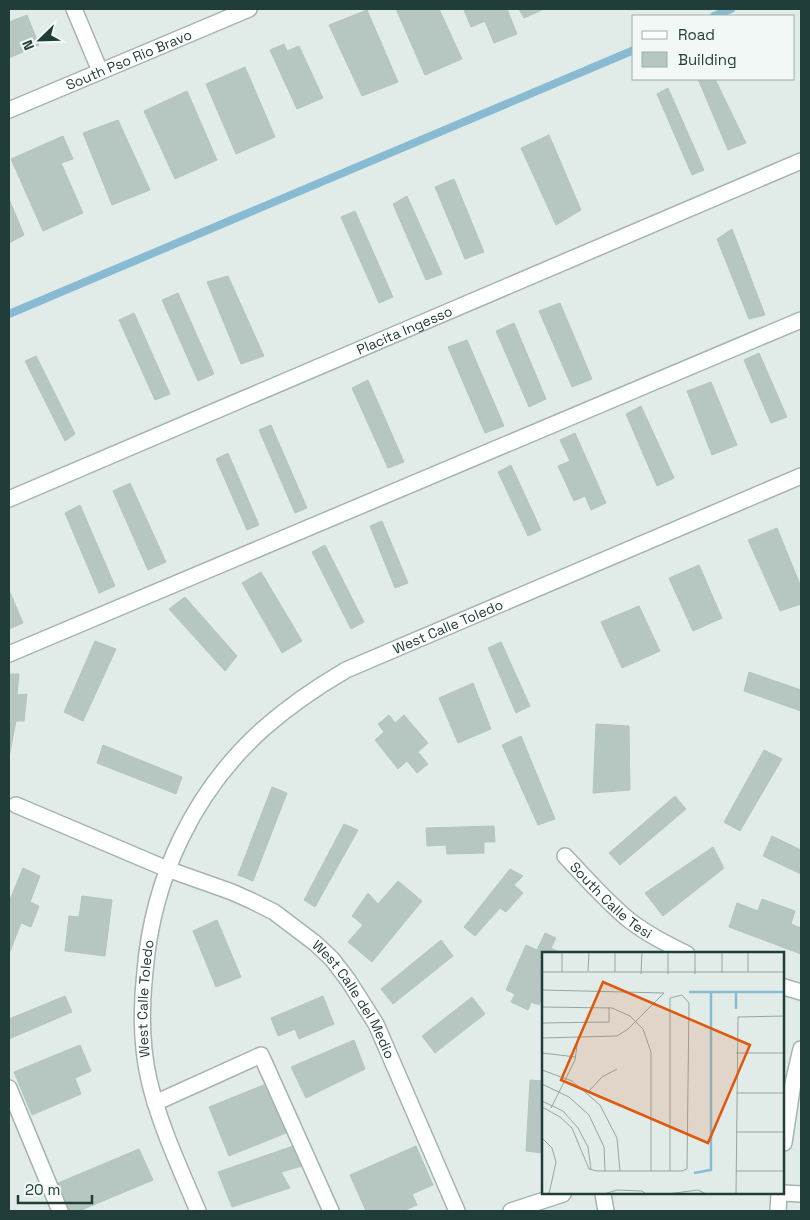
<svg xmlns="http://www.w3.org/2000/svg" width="810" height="1220" viewBox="0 0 810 1220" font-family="'Space Grotesk',sans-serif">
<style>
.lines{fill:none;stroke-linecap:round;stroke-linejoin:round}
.stream{stroke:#88bbd2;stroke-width:8}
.building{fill:#b6c7c2;stroke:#b3c5c1}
.lane-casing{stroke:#a4b4b1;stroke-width:18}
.street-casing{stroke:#a4b4b1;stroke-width:18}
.lane{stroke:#fff;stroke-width:15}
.street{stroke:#fff;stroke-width:15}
.labels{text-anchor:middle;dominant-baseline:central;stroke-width:4;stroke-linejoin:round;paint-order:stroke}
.street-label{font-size:14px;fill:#213d3a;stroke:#f2f8f6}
.inset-river{fill:none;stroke:#88bbd2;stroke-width:2.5}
.inset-road{fill:none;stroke:#94a6a3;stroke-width:1}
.view{fill:#de580e;fill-opacity:0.15;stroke:#de580e;stroke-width:2.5}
.inset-edge{fill:none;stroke:#213d3a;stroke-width:2.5}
</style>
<rect width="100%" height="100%" fill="#e1ece9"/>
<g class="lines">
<path class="stream" d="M 714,16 L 731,9
M 9,314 L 634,50"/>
</g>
<path class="building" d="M 396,9 L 439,9 L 462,59 L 425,75 Z
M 466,9 L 507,9 L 517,34 L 494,43 L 485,21 L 471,27 L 464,10 Z
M 519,9 L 544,9 L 524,18 Z
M 367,10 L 398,82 L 362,96 L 329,25 Z
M 27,15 L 39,45 L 9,58 L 9,22 Z
M 284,44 L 287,51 L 299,46 L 323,98 L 297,109 L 270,50 Z
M 245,67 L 275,137 L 236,154 L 206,84 Z
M 698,79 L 715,79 L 746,143 L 728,150 Z
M 668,88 L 704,170 L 692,175 L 657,94 Z
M 187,91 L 217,160 L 175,179 L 144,111 Z
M 118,120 L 150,190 L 112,205 L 83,133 Z
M 549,135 L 581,210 L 556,225 L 521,148 Z
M 63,136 L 73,159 L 61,163 L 83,213 L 43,231 L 11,159 Z
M 454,179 L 484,252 L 465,259 L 435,187 Z
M 407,196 L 442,274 L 426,280 L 393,204 Z
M 9,199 L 24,235 L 9,243 Z
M 355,211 L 393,297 L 379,303 L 341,217 Z
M 732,229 L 765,315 L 749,319 L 717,239 Z
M 228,276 L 264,356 L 241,364 L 207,282 Z
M 178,293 L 214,374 L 198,381 L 162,300 Z
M 560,303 L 592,379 L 572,387 L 539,311 Z
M 134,313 L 170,394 L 155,400 L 119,320 Z
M 514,323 L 546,399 L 529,407 L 496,331 Z
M 467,340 L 504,426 L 485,433 L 448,347 Z
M 759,353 L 787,417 L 771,423 L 744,360 Z
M 36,356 L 75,434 L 65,441 L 25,361 Z
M 368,380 L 404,462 L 388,468 L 352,388 Z
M 711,382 L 737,445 L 712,455 L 687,391 Z
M 641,406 L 674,478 L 657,486 L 626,414 Z
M 271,425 L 307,508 L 295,513 L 259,430 Z
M 575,433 L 606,503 L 591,510 L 585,496 L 574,501 L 558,466 L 570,461 L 560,440 Z
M 228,453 L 259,525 L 247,530 L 216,459 Z
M 511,465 L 541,530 L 528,536 L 498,472 Z
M 130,483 L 166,562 L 148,570 L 113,491 Z
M 80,505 L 115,586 L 99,593 L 65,513 Z
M 382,521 L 408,583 L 395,588 L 370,526 Z
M 777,528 L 801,587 L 801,604 L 780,611 L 748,540 Z
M 325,545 L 364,622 L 351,629 L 312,552 Z
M 699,565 L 722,618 L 693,631 L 669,578 Z
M 261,572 L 302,641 L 282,653 L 242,583 Z
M 9,590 L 23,623 L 9,629 Z
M 185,597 L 237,656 L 225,671 L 169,609 Z
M 639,606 L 660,651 L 622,668 L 601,622 Z
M 95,641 L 116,649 L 83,721 L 64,712 Z
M 501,642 L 530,706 L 516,713 L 488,648 Z
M 749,672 L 801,690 L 801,711 L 744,691 Z
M 9,674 L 19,674 L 17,695 L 27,694 L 24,721 L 16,721 L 9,757 Z
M 473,683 L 491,729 L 458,743 L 439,698 Z
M 389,715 L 395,723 L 404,715 L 428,743 L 418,752 L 428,764 L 417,773 L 407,761 L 398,769 L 375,740 L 384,732 L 378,724 Z
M 596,724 L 629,726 L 630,790 L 593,793 Z
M 521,736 L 555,819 L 538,825 L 502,745 Z
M 103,745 L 182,777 L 176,794 L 97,763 Z
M 764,750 L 782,759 L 740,831 L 724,822 Z
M 272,787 L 287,793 L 253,881 L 238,875 Z
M 675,796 L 686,809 L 620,865 L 609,853 Z
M 344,824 L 358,830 L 315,907 L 304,900 Z
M 494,826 L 495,842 L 484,842 L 484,853 L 447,854 L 446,845 L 427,846 L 426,828 Z
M 772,836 L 801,850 L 801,874 L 763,856 Z
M 713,847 L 724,868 L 663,916 L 645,893 Z
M 23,868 L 40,876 L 30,902 L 39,906 L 31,927 L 21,923 L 9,954 L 9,902 Z
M 510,869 L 523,876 L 514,885 L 523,893 L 506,912 L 500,908 L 475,936 L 464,927 Z
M 398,881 L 422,901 L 372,962 L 348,942 L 363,925 L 352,916 L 368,893 L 378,904 Z
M 82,896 L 112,900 L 105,956 L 65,951 L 69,916 L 79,917 Z
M 762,899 L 795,911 L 791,924 L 801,928 L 801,954 L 729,927 L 737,903 L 758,911 Z
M 217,920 L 241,977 L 216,987 L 193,931 Z
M 545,933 L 556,938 L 551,948 L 561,953 L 544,954 L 544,993 L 539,1005 L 531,1002 L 528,1010 L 511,1002 L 515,994 L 506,990 L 526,945 L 537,950 Z
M 441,940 L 453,956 L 393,1004 L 381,989 Z
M 65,996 L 72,1012 L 9,1039 L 9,1019 Z
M 323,996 L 334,1024 L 299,1039 L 295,1029 L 278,1036 L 271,1018 Z
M 472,997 L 485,1014 L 435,1053 L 422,1036 Z
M 354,1040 L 365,1069 L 306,1098 L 291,1067 Z
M 80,1045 L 91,1071 L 75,1078 L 81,1094 L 32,1115 L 14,1072 Z
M 530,1080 L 544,1081 L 542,1153 L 526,1151 Z
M 266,1084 L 286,1133 L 229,1156 L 209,1107 Z
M 293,1146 L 302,1166 L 281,1172 L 290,1188 L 232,1207 L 218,1172 Z
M 416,1146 L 433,1185 L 412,1194 L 417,1205 L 403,1211 L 366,1211 L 350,1175 Z
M 139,1149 L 153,1180 L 79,1211 L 70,1211 L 58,1183 Z"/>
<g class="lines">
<defs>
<path id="lane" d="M 9,654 L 801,320
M 9,1088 L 60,1211
M 155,1103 L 261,1055 L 331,1211
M 603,1194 L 606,1211"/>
<g id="street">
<path d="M 74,9 L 100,71"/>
<path id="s1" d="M 9,110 L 249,9"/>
<path id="s2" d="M 9,499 L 801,161"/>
<path id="s3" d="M 16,805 L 167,869 L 232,892 L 252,901 L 274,912 L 315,943 L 332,959 L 348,980 L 376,1024 L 457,1211"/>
<path id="s4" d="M 565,856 C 586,878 606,901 629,920 C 647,934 667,944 687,954"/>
<path d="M 784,987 L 801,992"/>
<path d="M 784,1143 L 793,1083 L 801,1049"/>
<path d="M 784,1193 L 801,1194"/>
<path id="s5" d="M 198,1211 C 180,1168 160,1126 149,1080 C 141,1045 141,1007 145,971 C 153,878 193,792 263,729 C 289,706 317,687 346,670 L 801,476"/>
<path d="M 511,1211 L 563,1194"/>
<path d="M 778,1211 L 779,1194"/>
</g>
</defs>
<use href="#lane" class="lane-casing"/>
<use href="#street" class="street-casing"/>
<use href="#lane" class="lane"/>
<use href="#street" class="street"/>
</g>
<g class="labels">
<g class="street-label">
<text stroke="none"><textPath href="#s1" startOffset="130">South Pso Rio Bravo</textPath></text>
<text stroke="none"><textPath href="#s2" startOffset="430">Placita Ingesso</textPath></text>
<text stroke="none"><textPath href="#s5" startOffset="738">West Calle Toledo</textPath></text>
<text stroke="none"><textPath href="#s4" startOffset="64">South Calle Tesi</textPath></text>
<text stroke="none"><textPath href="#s5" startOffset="222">West Calle Toledo</textPath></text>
<text stroke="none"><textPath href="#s3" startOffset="400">West Calle del Medio</textPath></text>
</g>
</g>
<g transform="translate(542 952)">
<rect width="242" height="242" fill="#e1ece9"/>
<path class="inset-river" d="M 147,40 L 243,40M 194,57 L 194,41M 152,221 L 169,218 L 169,40"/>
<path class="inset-road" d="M 20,0 L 20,20M 46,19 L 47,0M 0,20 L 243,20M 73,20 L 73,0M 206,20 L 206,0M 180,21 L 180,0M 99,22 L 100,0M 126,22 L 126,0M 153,22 L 153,0M 0,38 L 122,41 L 86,77 L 75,84 L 0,86M 0,55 L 70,56 L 88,64 L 101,77 L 109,100 L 109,219M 196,65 L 243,64M 0,71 L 67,70 L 67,55M 0,101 L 34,105M 194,101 L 243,101M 0,118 L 30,129 L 58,153 L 75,186 L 78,219M 0,132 L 27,145 L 47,163 L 62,195 L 63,219M 46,140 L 60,125 L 75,117M 194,141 L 243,141M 0,149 L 21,159 L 36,176 L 46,195 L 49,218M 0,155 L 18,165 L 30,176 L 47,217 L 55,219 L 140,219 L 145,217 L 147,51 L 140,43 L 128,46 L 128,219M 9,156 L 33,108 L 36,86M 194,180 L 243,180M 0,186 L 10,196 L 14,210 L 7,242M 194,219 L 243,219M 62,242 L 75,238 L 100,239 L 104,242M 125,242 L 156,238 L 164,242M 194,242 L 196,65"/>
<path class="view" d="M 61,30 L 208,93 L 166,191 L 19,128 Z"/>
<rect width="242" height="242" class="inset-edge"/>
</g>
<rect width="810" height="1220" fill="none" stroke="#213d3a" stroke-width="20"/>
<rect x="632" y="15" width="162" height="65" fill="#f2f8f6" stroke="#9eadab"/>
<rect x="642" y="31" width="25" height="8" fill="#ffffff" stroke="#9eadab"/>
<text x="678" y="40" font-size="15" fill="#213d3a">Road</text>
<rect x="642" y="52" width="25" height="15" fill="#b6c7c2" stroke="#9eadab"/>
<text x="678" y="65" font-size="15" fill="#213d3a">Building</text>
<g transform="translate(40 40) rotate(247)" stroke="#f2f8f6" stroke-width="4" paint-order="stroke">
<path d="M0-4L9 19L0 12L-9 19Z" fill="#213d3a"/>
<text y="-8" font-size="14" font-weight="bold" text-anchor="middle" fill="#213d3a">N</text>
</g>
<path d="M18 1195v8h74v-8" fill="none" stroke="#213d3a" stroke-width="2.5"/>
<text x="25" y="1195" font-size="15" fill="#213d3a" stroke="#f2f8f6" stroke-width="4" paint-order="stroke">20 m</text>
</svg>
